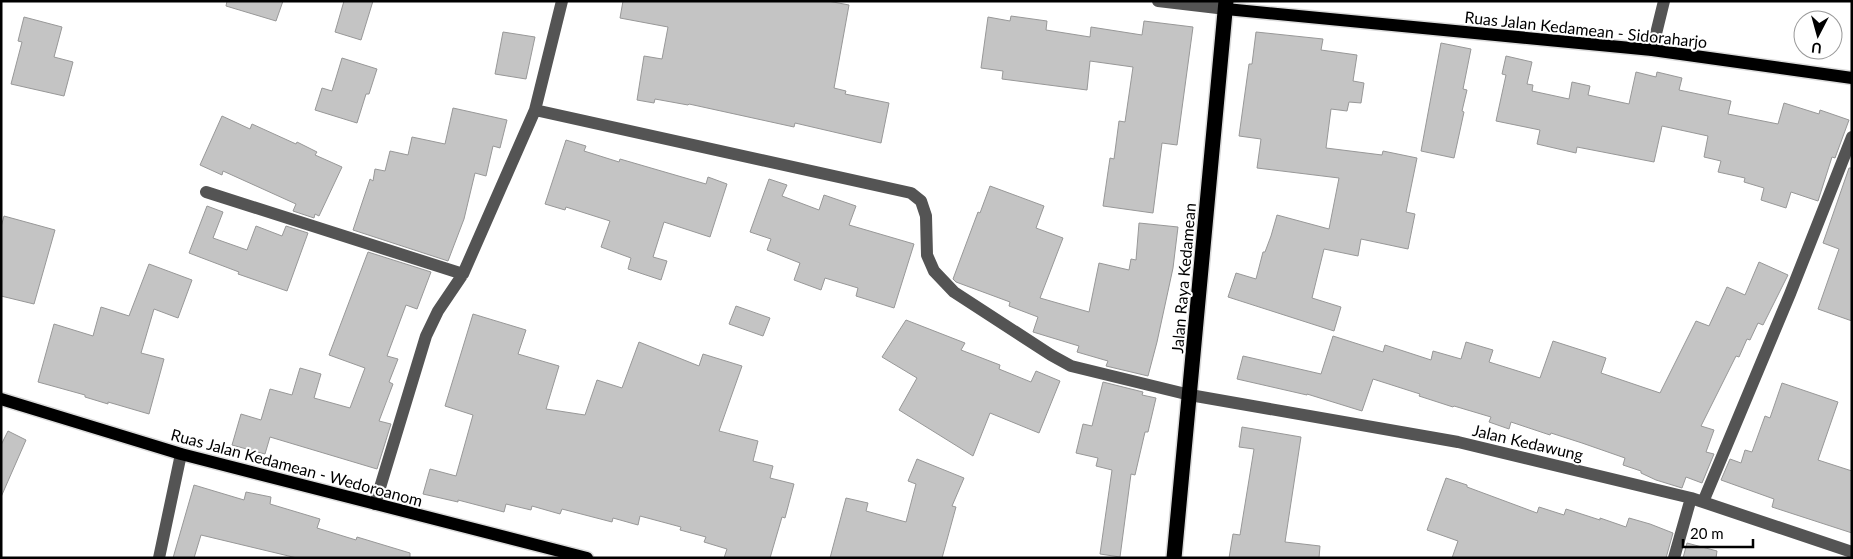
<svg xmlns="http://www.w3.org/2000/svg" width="1853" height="559" viewBox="0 0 1853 559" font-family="Lato,sans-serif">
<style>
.building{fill:#c4c4c4;stroke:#989898}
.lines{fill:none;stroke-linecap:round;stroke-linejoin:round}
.major-casing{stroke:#dbdbdb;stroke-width:15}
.highway-casing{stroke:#dbdbdb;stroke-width:18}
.minor{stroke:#545454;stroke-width:12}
.major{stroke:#000;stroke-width:12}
.highway{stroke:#000;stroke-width:15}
.labels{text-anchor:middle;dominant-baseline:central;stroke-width:4;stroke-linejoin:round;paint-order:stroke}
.street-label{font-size:16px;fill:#000;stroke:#fff}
</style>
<rect width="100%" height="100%" fill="#fff"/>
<path class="building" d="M 227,1 L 283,1 L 276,21 L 226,6 Z
M 344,1 L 373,1 L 361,40 L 335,32 Z
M 623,1 L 828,1 L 849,5 L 834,88 L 846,91 L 845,94 L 889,103 L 881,143 L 795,123 L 794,127 L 689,104 L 688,105 L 655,99 L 654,103 L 637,100 L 644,56 L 662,59 L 668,27 L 620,18 Z
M 1011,16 L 1047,21 L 1046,30 L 1090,37 L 1091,27 L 1142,35 L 1144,21 L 1193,27 L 1177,145 L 1162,143 L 1153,213 L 1103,206 L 1110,158 L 1114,159 L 1119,121 L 1125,122 L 1133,67 L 1090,61 L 1087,90 L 1002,79 L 1003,71 L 981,68 L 988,17 L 1010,21 Z
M 24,17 L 62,27 L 54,57 L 73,62 L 64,96 L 11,84 L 22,42 L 18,41 Z
M 503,32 L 535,37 L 526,79 L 495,74 Z
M 1256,32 L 1323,39 L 1321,50 L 1357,55 L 1353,81 L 1364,83 L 1361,103 L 1349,102 L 1347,111 L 1331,109 L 1326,148 L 1382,155 L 1383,151 L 1417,158 L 1406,212 L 1415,214 L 1408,249 L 1361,239 L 1358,256 L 1324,249 L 1312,298 L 1341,307 L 1334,331 L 1228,297 L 1236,273 L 1256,279 L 1263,252 L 1265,252 L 1271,236 L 1277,215 L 1329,229 L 1339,178 L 1257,168 L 1261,139 L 1239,136 L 1249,64 L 1252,64 Z
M 1441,43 L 1471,49 L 1463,89 L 1467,90 L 1462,111 L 1464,112 L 1454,158 L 1421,151 Z
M 1506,56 L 1532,62 L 1527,84 L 1533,85 L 1532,91 L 1569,99 L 1572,82 L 1590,86 L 1588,95 L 1629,104 L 1636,72 L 1656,77 L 1657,72 L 1682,78 L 1679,90 L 1731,101 L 1728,114 L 1778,124 L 1784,103 L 1819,114 L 1820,110 L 1849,120 L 1835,158 L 1832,157 L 1818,201 L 1791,192 L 1786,208 L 1761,200 L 1764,188 L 1744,182 L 1745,178 L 1718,172 L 1721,161 L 1704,157 L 1708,136 L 1662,126 L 1654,162 L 1577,147 L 1576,153 L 1537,144 L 1540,130 L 1496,121 L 1506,75 L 1502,74 Z
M 342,58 L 377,69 L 369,94 L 366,94 L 357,123 L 315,110 L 322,88 L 332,91 Z
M 453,108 L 507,120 L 500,148 L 493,146 L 486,176 L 475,173 L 464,219 L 448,261 L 353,230 L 370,179 L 373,181 L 375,169 L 385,171 L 390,151 L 408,155 L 412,137 L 445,144 Z
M 222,116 L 250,129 L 252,124 L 296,144 L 297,142 L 317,152 L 315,155 L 342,167 L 319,216 L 315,214 L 314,218 L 293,211 L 296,204 L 223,171 L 222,175 L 200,165 Z
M 566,140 L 586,146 L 584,151 L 619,162 L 620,159 L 706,184 L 708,177 L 727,184 L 710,237 L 664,222 L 653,257 L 667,261 L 661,280 L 628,269 L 631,258 L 601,247 L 610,221 L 566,207 L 565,210 L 545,204 Z
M 1849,168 L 1852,168 L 1852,321 L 1818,309 L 1839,249 L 1823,243 Z
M 769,179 L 787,185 L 782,196 L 819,210 L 824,195 L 856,206 L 849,225 L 914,244 L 894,308 L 856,296 L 858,288 L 825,278 L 821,290 L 794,280 L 800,263 L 767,250 L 771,239 L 750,232 Z
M 990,186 L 1044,206 L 1036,228 L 1063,238 L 1040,298 L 1089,312 L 1099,263 L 1129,270 L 1131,259 L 1136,260 L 1139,223 L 1178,227 L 1173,268 L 1157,342 L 1148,376 L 1106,366 L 1108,361 L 1077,352 L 1079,346 L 1033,332 L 1038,317 L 1009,306 L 1010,302 L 956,282 L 953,279 L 978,212 L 980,213 Z
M 207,206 L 223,212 L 213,238 L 247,250 L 256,226 L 282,236 L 286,226 L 308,233 L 287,291 L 238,274 L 239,272 L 189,253 Z
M 4,216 L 55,230 L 34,304 L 1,296 L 1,227 Z
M 368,252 L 431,272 L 417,309 L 406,305 L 387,356 L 398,359 L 389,382 L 393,384 L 379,421 L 391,424 L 377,469 L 270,437 L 265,454 L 232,445 L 241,414 L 261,420 L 270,389 L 292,395 L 300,368 L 321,374 L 314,398 L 350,408 L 365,368 L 329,355 Z
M 1759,262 L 1788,275 L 1763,325 L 1758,323 L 1750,340 L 1747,339 L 1739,357 L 1736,356 L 1701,426 L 1714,430 L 1706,452 L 1714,454 L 1702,483 L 1686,477 L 1682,488 L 1656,480 L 1641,473 L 1641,471 L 1623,465 L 1625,458 L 1582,443 L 1551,433 L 1550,435 L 1511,422 L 1509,429 L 1489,422 L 1491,417 L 1454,406 L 1453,407 L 1419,396 L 1420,394 L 1373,379 L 1362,411 L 1307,394 L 1307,395 L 1237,379 L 1243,356 L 1321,374 L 1333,336 L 1383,352 L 1385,345 L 1431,360 L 1433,351 L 1461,359 L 1466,342 L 1493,350 L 1489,362 L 1540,378 L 1553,341 L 1606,358 L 1601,373 L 1660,393 L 1696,321 L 1709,326 L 1727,287 L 1745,295 Z
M 149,264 L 192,280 L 178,318 L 154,309 L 141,353 L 164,359 L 149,414 L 108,402 L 108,404 L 85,397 L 85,395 L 38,382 L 54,324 L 93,336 L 101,307 L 129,316 Z
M 736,306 L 770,318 L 763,336 L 729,324 Z
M 473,314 L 526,330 L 518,354 L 559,366 L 546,409 L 585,415 L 597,380 L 622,388 L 639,342 L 699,366 L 703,354 L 742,366 L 719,431 L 758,441 L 753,461 L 773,466 L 770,478 L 794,484 L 785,518 L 782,517 L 770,558 L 724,558 L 727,549 L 704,542 L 706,537 L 680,530 L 681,527 L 640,516 L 638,525 L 613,518 L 612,522 L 562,509 L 560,514 L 532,506 L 531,510 L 506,504 L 504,512 L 458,500 L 458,502 L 423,494 L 430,469 L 456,476 L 473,415 L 445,406 Z
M 906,320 L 965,343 L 961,350 L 1000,365 L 999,369 L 1031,382 L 1036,371 L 1060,381 L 1039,433 L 990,413 L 973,456 L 899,410 L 917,378 L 882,357 Z
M 1103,382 L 1143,392 L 1142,395 L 1156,398 L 1148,432 L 1145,432 L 1135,475 L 1131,474 L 1120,557 L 1100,554 L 1112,470 L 1096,466 L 1098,458 L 1076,453 L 1083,424 L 1092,426 Z
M 1782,383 L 1838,402 L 1818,460 L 1852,471 L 1852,533 L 1772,507 L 1774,499 L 1721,480 L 1730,459 L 1741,463 L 1745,450 L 1752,452 L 1765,416 L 1770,418 Z
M 1242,427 L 1301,437 L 1285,542 L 1320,546 L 1319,558 L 1229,558 L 1233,534 L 1240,535 L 1254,449 L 1239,447 Z
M 8,431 L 26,440 L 1,497 L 1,445 Z
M 917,459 L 964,478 L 952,506 L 956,507 L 942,558 L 830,558 L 846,498 L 868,503 L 866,511 L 906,522 L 916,484 L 908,481 Z
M 1446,478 L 1467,485 L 1467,487 L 1537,513 L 1539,507 L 1564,515 L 1566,509 L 1600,520 L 1600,518 L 1626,527 L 1629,518 L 1650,524 L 1673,533 L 1666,558 L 1452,558 L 1458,541 L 1427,530 Z
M 194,485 L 244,500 L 246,492 L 271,497 L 270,504 L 320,519 L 317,528 L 356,540 L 357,537 L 410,553 L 410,558 L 297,558 L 201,535 L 194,558 L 173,558 Z
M 1687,543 L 1717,551 L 1716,558 L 1683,558 Z"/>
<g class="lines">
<defs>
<path id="major" d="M 1226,9 L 1652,50 L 1852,78
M 1,399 L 181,454 L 587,558"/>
<path id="highway" d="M 1174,558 L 1226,1"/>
</defs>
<use href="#major" class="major-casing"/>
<use href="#highway" class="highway-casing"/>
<path class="minor" d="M 1158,1 L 1226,9
M 1652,50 L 1664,1
M 535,110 L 911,193 L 921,201 L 926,216 L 927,255 L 934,271 L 954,292 L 1051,355 L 1071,366 L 1190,395 L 1458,442 L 1691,498 L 1852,552
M 206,192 L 463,274
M 1703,502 L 1790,294 L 1852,137
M 375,504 L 426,336 L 438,311 L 463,274 L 535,110 L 562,1
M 159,558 L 181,454
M 1674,558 L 1691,498"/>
<use href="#major" class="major"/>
<use href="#highway" class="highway"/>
</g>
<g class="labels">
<g class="street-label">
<text transform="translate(1586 29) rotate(6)">Ruas Jalan Kedamean - Sidoraharjo</text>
<text transform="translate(1183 278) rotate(-85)">Jalan Raya Kedamean</text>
<text transform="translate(1528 442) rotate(13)">Jalan Kedawung</text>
<text transform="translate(297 467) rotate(15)">Ruas Jalan Kedamean - Wedoroanom</text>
</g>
</g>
<rect width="1853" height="559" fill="none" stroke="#000000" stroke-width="5"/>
<g transform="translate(1818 35) rotate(186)"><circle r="24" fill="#ffffff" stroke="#999999"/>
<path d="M0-4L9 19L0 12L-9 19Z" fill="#000000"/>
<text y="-8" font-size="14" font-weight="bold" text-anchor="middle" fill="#000000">U</text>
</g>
<path d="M1683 539v8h70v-8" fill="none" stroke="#000000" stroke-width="2.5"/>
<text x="1690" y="539" font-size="15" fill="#000000" stroke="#ffffff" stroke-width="4" paint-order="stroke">20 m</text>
</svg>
